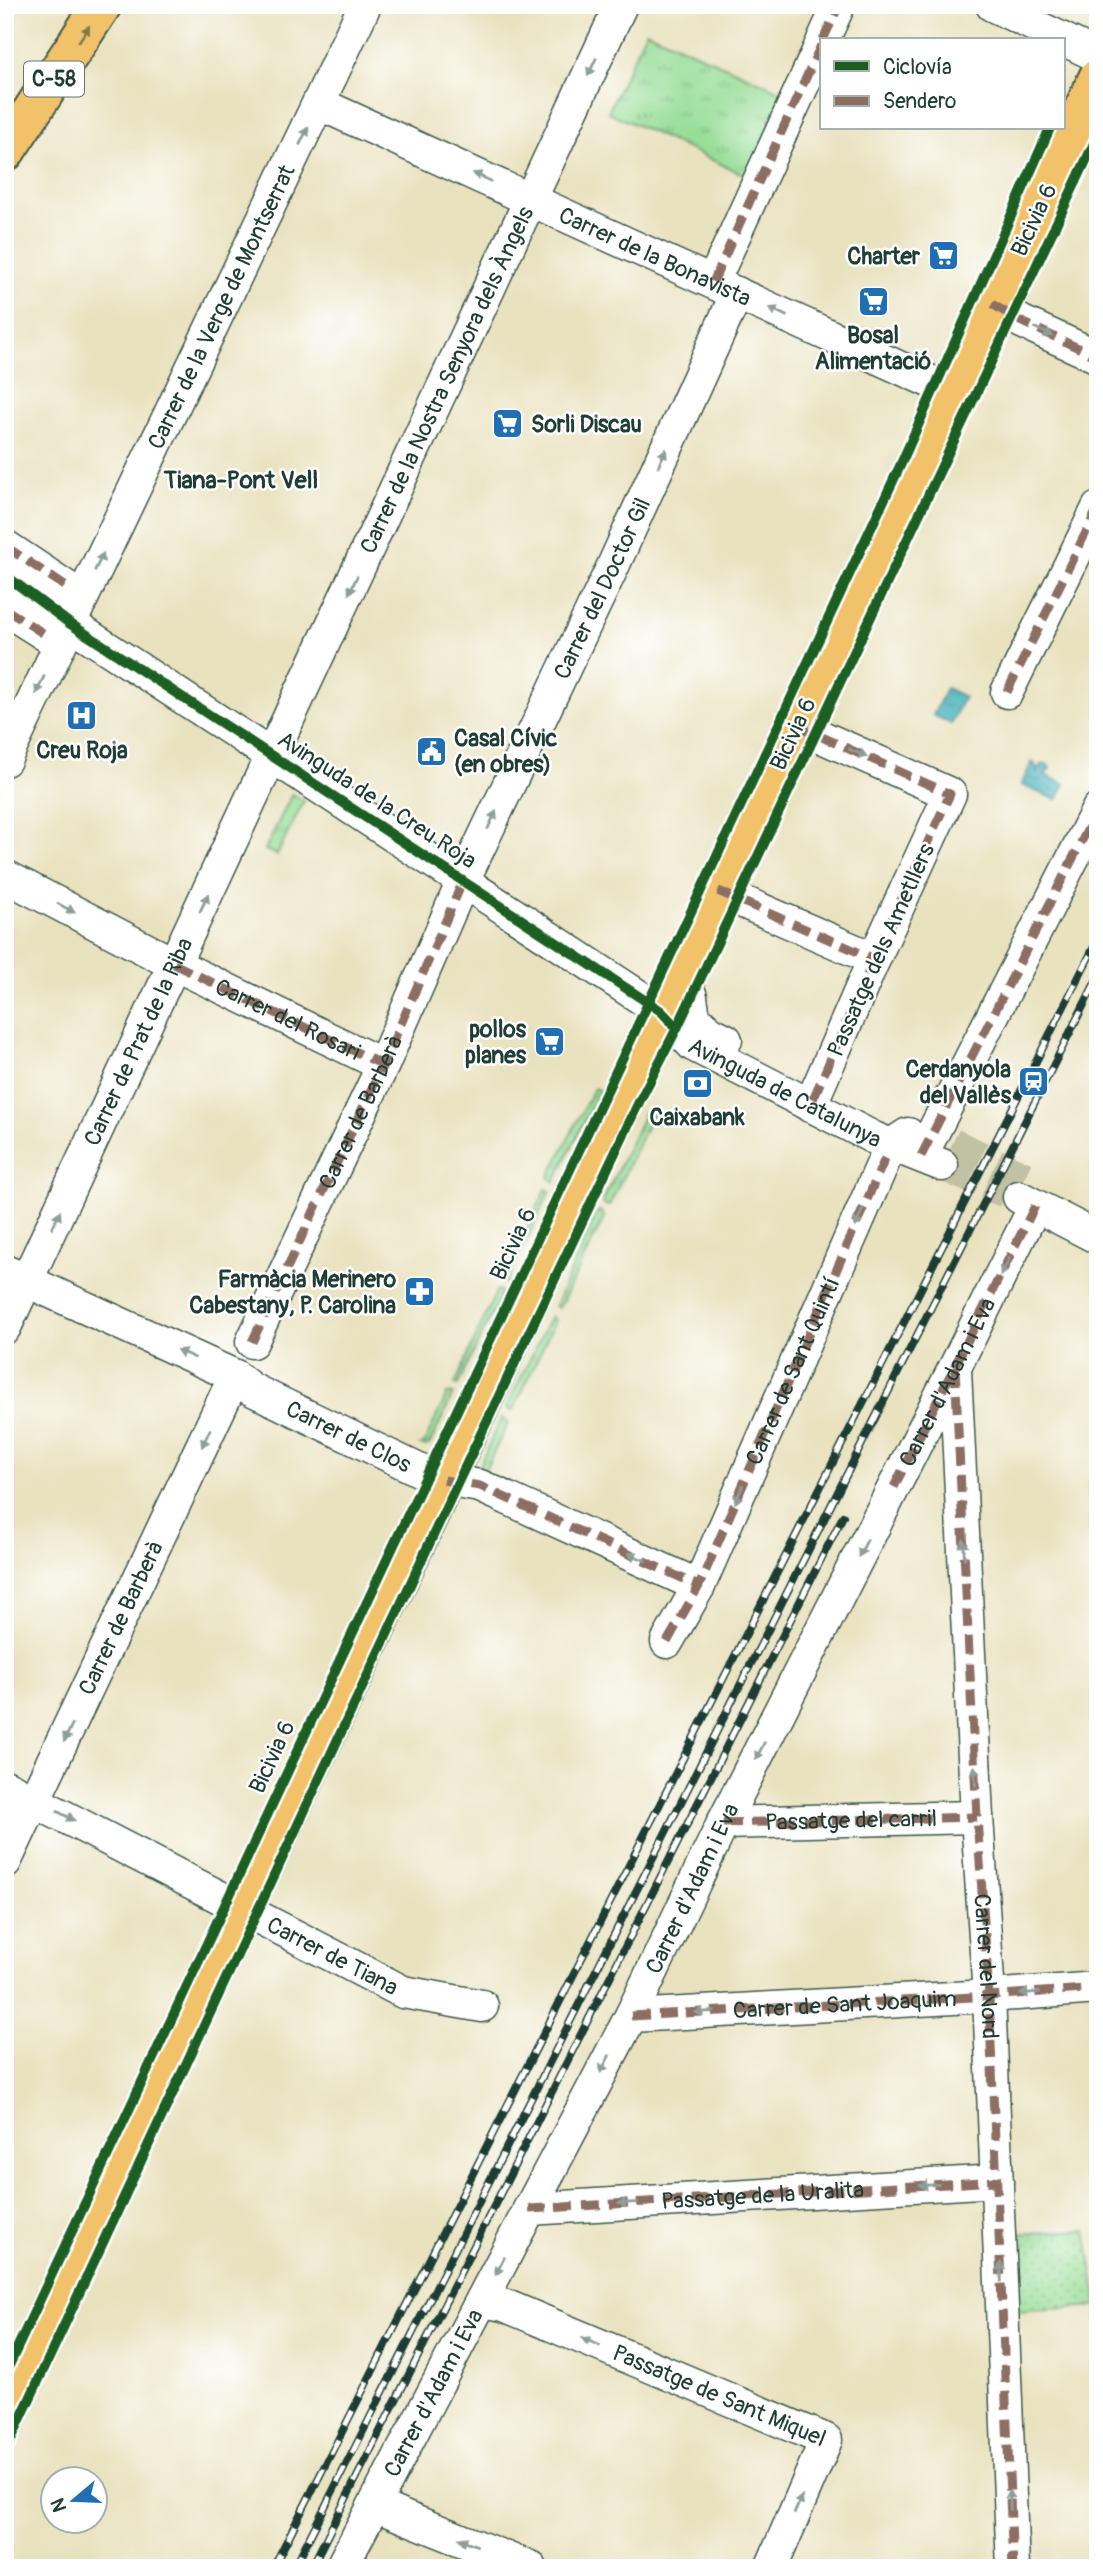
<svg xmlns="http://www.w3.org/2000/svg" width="1103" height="2573" viewBox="0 0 1103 2573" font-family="Pangolin,sans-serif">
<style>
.grass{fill:url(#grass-tufts);stroke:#5a8d65;stroke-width:2}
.garden{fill:url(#garden-dots);stroke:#5a8d65;stroke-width:2}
.water{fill:url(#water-ripples);stroke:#2e7676;stroke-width:2}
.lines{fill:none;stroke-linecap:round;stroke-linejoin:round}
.minor-tunnel{stroke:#c1c1a3;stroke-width:32;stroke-dasharray:32 16;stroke-linecap:butt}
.minor-casing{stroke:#3d5649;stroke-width:35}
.major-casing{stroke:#3d5649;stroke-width:42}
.highway-casing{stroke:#3d5649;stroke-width:42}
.minor{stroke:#fff;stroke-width:32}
.major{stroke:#f2c26a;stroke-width:38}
.highway{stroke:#f2c26a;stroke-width:38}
.rail-casing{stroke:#1f3d34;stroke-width:8}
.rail{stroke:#fff;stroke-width:5;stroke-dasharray:16;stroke-linecap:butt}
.quiet{stroke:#8d6e63;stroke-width:9;stroke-dasharray:18 9;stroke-linecap:butt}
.cycleway-casing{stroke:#fff;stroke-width:15}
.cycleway{stroke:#1b5e20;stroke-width:10}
.oneway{fill:#7e794c}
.oneway2{fill:#8f9e9a}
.labels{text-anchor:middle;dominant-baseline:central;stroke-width:5;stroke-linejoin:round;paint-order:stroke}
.shield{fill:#fff;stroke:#627771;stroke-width:2}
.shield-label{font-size:21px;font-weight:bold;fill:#1f3d34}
.street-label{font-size:23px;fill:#1f3d34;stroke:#fff}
.poi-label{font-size:23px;font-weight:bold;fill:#1f3d34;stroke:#fff;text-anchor:end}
.neighbourhood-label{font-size:24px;font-weight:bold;fill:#1f3d34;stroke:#fff}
</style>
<defs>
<pattern id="grass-tufts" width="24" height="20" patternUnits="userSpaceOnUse" patternTransform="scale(1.75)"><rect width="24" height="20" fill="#96dd96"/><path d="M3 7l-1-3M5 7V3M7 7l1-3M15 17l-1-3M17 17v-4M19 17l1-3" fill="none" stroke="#7ab47b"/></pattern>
<pattern id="garden-dots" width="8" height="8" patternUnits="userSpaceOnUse" patternTransform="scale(1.75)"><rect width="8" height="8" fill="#96dd96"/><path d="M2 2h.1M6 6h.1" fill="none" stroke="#7ab47b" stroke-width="1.8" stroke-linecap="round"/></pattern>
<pattern id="water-ripples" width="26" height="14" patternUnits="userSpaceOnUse" patternTransform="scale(1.75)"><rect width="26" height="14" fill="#3daeb7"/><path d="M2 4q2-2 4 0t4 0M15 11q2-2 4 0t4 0" fill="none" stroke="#338f96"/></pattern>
</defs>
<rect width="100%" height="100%" fill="#fff"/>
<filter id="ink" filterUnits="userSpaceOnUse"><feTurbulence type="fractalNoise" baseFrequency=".0143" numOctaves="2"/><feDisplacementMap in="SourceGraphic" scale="14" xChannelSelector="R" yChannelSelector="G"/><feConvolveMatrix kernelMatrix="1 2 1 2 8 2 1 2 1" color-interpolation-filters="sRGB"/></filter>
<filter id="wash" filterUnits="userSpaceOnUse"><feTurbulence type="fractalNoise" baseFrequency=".00686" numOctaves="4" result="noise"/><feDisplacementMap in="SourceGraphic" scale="28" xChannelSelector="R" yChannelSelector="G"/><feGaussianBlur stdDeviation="1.57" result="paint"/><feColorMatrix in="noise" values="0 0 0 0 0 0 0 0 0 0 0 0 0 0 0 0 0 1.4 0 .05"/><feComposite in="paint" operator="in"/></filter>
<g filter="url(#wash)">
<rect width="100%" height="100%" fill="#e9e2bf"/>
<path class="grass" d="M 646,31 L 787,94 L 749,177 L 608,112 Z
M 292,794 L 304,801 L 277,855 L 265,850 Z
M 594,1088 L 599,1090 L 555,1182 L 549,1177 Z
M 645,1112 L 652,1115 L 609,1206 L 604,1204 L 603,1201 Z
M 546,1189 L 550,1191 L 506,1284 L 502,1280 Z
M 598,1211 L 602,1212 L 604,1218 L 559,1308 L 555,1306 Z
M 499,1291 L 502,1293 L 458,1385 L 455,1384 L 496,1292 Z
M 551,1316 L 555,1321 L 514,1409 L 511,1411 L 506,1408 Z
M 451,1393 L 453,1394 L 430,1444 L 426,1446 L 421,1445 L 424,1444 L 447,1394 Z
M 502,1417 L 508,1423 L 483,1474 L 479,1471 L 479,1466 Z"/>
<path class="garden" d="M 1086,2230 L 1098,2306 L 1016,2311 L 1013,2234 Z"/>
<path class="water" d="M 946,688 L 964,697 L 951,724 L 933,715 Z
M 1032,762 L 1035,764 L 1037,772 L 1042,764 L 1047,764 L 1050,769 L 1045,775 L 1065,784 L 1057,800 L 1021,785 Z"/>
</g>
<g filter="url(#ink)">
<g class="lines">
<path class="minor-tunnel" d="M 952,1144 L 1027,1179
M 942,1165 L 1006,1192"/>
<defs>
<g id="minor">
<path d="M 992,5 L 1098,56"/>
<path d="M 823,40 L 839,5"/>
<path id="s1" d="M 320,104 L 951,391"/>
<path d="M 713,282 L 821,45"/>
<path d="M 992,304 L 1022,322 L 1098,357"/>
<path d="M 5,546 L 71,590"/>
<path id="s2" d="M 5,575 L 69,623 L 661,1011 L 693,1045 L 874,1138 L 942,1165"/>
<path d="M 5,609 L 49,637"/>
<path d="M 1007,692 L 1098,508"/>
<path d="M 795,725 L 950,794 L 874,959 L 810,1106"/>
<path id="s3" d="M 5,760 L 365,5"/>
<path id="s4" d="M 5,876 L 174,964 L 383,1065"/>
<path d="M 718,891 L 874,959"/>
<path d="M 681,968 L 691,997 L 694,1017 L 710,1032 L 726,1040"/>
<path d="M 921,1156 L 1098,809"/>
<path d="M 1019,1197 L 1098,1238"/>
<path id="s5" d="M 5,1271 L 235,1376 L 251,1389 L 427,1474 L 444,1480 L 480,1486 L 699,1586"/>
<path id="s6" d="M 5,1327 L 621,5"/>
<path id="s7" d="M 252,1342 L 383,1065 L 463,881 L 614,564 L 737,293"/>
<path d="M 955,1370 L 977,1817 L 989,1996 L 1013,2568"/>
<path id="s8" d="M 667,1642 L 699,1586 L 886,1156 L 891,1145 L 908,1134"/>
<path id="s9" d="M 5,1786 L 403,1992 L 482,2006"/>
<path id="s10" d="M 723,1823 L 977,1817"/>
<path id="s11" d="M 5,1862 L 235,1376"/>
<path id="s12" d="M 631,2016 L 989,1996 L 1098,1988"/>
<path d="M 529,2209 L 997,2181"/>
<path id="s13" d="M 482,2301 L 504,2305 L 826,2440 L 771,2568"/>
<path d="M 374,2505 L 531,2568"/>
<path id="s14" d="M 341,2568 L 631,2016 L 723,1823 L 955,1367 L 1035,1206"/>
</g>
<path id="major" d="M 5,2417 L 542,1273 L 675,982 L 1098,78"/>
<path id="highway" d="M 5,152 L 102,5"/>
</defs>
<use href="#minor" class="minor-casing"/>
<use href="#major" class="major-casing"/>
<use href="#highway" class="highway-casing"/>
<use href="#minor" class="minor"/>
<use href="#major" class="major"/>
<use href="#highway" class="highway"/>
<defs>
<path id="rail" d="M 273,2568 L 1098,939
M 294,2568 L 1098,977
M 311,2568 L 843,1516"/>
</defs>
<use href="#rail" class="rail-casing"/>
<use href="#rail" class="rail"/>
<g class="quiet">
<path d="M 823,40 L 839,5"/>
<path d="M 713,282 L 821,45"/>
<path d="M 992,304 L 1022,322 L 1098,357"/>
<path d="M 5,546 L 71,590"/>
<path d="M 5,609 L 49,637"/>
<path d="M 1007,692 L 1098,508"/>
<path d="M 795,725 L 950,794 L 874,959 L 810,1106"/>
<path d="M 718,891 L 874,959"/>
<path d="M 174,964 L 383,1065"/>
<path d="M 921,1156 L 1098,809"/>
<path d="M 252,1342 L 383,1065 L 463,881"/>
<path id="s15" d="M 955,1367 L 977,1817 L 989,1996 L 1013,2568"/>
<path d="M 444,1480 L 480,1486 L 699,1586"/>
<path d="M 894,1487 L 1035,1206"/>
<path d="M 667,1642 L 699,1586 L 886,1156"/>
<path d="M 723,1823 L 977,1817"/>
<path d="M 631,2016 L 989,1996 L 1098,1988"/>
<path id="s16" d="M 529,2209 L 997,2181"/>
</g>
<defs>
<path id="cycleway" d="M 5,575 L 69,623 L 661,1011 L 677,1028
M 5,2374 L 900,466 L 1050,128
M 5,2452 L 458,1482 L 639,1102 L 677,1028 L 1098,135"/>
</defs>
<use href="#cycleway" class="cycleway-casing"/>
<use href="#cycleway" class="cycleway"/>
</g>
<defs><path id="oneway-solid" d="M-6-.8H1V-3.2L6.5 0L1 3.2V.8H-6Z" transform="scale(1.75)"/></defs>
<use class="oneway" href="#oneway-solid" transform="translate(84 34) rotate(-57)"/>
<g class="oneway2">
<use href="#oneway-solid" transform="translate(592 67) rotate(115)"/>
<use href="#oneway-solid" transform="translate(304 136) rotate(-64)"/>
<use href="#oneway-solid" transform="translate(482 177) rotate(-155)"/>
<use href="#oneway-solid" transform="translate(778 312) rotate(-155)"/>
<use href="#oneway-solid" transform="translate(1044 332) rotate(25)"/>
<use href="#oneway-solid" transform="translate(662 458) rotate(-66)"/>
<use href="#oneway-solid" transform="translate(99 562) rotate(-64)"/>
<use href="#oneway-solid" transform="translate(353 585) rotate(115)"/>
<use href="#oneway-solid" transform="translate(40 685) rotate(115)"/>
<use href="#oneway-solid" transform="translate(858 753) rotate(24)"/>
<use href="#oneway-solid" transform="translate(492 820) rotate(-65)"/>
<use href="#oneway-solid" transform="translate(204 903) rotate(-65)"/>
<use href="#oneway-solid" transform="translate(66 908) rotate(28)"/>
<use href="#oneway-solid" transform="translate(859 1218) rotate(113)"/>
<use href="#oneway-solid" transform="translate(56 1220) rotate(-65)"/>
<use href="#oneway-solid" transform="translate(1005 1267) rotate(117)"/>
<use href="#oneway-solid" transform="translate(186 1354) rotate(-156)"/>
<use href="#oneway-solid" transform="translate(206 1438) rotate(115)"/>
<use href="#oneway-solid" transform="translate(739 1494) rotate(113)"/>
<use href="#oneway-solid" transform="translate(863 1548) rotate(117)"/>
<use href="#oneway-solid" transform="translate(964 1549) rotate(-93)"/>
<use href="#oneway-solid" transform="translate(637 1557) rotate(-156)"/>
<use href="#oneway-solid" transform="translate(68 1733) rotate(115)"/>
<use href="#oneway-solid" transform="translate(760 1751) rotate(117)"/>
<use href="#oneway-solid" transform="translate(975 1776) rotate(-93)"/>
<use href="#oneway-solid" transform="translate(66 1816) rotate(28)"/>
<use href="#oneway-solid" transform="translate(1030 1993) rotate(175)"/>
<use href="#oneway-solid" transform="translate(705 2012) rotate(177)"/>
<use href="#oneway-solid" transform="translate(605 2064) rotate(118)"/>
<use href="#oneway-solid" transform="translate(929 2185) rotate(177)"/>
<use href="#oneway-solid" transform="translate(628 2203) rotate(177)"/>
<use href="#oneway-solid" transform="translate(500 2266) rotate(117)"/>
<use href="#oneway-solid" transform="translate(1001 2272) rotate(-92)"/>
<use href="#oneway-solid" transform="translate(591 2342) rotate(-157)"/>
<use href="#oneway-solid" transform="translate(1010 2500) rotate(-92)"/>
<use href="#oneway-solid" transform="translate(798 2505) rotate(-67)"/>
<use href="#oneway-solid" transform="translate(468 2542) rotate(-158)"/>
</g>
</g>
<defs>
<symbol id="supermarket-square" viewBox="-11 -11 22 22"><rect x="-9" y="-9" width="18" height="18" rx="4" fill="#1f6fb2" stroke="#fff"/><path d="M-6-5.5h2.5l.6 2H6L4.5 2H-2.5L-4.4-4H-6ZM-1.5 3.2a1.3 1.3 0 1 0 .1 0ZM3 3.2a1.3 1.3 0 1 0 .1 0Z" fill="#fff"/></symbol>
<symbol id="hospital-square" viewBox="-11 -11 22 22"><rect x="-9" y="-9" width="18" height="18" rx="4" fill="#1f6fb2" stroke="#fff"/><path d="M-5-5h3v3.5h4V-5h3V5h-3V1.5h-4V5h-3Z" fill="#fff"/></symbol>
<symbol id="civic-square" viewBox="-11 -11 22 22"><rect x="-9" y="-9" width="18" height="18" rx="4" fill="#1f6fb2" stroke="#fff"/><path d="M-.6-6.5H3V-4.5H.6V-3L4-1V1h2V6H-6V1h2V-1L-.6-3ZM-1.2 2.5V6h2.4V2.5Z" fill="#fff"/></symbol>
<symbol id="station-square" viewBox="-11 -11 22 22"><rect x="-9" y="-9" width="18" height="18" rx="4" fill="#1f6fb2" stroke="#fff"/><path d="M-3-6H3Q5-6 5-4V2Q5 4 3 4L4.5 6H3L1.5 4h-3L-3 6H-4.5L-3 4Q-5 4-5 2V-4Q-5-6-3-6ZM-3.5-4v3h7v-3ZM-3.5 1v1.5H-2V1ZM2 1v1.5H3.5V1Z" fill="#fff"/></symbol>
<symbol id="bank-square" viewBox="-11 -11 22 22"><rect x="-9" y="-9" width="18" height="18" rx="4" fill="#1f6fb2" stroke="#fff"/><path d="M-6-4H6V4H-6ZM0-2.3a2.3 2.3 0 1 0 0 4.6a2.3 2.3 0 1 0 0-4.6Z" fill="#fff"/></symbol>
<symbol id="pharmacy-square" viewBox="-11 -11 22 22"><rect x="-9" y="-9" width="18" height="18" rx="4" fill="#1f6fb2" stroke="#fff"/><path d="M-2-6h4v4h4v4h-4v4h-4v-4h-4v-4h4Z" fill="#fff"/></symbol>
</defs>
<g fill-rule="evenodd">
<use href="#supermarket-square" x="926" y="238" width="35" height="35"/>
<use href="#supermarket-square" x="856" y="284" width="35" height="35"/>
<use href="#supermarket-square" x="490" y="406" width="35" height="35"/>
<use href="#hospital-square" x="64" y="698" width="35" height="35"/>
<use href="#civic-square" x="414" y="734" width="35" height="35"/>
<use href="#supermarket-square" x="532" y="1024" width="35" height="35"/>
<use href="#station-square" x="1016" y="1064" width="35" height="35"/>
<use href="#bank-square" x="680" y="1066" width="35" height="35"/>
<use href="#pharmacy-square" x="402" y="1274" width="35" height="35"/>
</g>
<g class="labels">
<rect class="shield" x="24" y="61.5" width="60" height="35" rx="5"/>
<g class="shield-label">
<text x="54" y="79">C-58</text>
</g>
<g class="street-label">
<text transform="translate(1034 220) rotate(-65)">Bicivia 6</text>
<text stroke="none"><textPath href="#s1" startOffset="368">Carrer de la Bonavista</textPath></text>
<text stroke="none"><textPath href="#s3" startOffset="502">Carrer de la Verge de Montserrat</textPath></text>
<text stroke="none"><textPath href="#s6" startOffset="1045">Carrer de la Nostra Senyora dels Àngels</textPath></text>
<text stroke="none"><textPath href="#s7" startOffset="831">Carrer del Doctor Gil</textPath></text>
<text transform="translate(793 734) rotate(-65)">Bicivia 6</text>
<text transform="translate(377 800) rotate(33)">Avinguda de la Creu Roja</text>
<text transform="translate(881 950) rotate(-66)">Passatge dels Ametllers</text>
<text stroke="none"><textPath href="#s4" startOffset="317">Carrer del Rosari</textPath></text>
<text stroke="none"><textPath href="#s6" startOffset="315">Carrer de Prat de la Riba</textPath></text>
<text stroke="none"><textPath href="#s2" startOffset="938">Avinguda de Catalunya</textPath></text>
<text stroke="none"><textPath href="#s7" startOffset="254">Carrer de Barberà</textPath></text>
<text transform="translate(513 1244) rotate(-65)">Bicivia 6</text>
<text stroke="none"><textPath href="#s8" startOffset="299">Carrer de Sant Quintí</textPath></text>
<text stroke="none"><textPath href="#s14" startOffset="1332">Carrer d'Adam i Eva</textPath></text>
<text stroke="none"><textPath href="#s5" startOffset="382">Carrer de Clos</textPath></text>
<text stroke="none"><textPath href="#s11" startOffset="270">Carrer de Barberà</textPath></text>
<text transform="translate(272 1757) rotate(-65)">Bicivia 6</text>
<text stroke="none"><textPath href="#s10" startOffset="128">Passatge del carril</textPath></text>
<text stroke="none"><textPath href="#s14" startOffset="765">Carrer d'Adam i Eva</textPath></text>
<text stroke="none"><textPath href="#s9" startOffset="369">Carrer de Tiana</textPath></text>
<text stroke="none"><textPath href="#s15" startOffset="600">Carrer del Nord</textPath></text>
<text stroke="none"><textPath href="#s12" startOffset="214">Carrer de Sant Joaquim</textPath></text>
<text stroke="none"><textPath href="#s16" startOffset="234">Passatge de la Uralita</textPath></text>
<text stroke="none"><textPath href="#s14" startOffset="198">Carrer d'Adam i Eva</textPath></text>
<text stroke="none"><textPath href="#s13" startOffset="256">Passatge de Sant Miquel</textPath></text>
</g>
<g class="poi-label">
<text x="920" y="256">Charter</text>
<text x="873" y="335" text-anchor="middle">Bosal<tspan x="873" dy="26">Alimentació</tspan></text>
<text x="531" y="424" text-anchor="start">Sorli Discau</text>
<text x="454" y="738" text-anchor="start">Casal Cívic<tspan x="454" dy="26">(en obres)</tspan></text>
<text x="82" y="750" text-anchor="middle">Creu Roja</text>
<text x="526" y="1029">pollos<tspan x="526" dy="26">planes</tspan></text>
<text x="1011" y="1069">Cerdanyola<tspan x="1011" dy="26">del Vallès</tspan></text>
<text x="697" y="1117" text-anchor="middle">Caixabank</text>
<text x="396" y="1279">Farmàcia Merinero<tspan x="396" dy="26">Cabestany, P. Carolina</tspan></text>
</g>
<g class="neighbourhood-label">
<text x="241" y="480">Tiana-Pont Vell</text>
</g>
</g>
<rect width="1103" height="2573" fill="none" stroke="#fff" stroke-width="28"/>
<rect x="820" y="38" width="245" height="91" fill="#ffffff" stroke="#a5b1ae" stroke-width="2"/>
<rect x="834" y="61" width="35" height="10" fill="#1b5e20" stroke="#a5b1ae" stroke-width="2"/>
<text x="883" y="74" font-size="21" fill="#1f3d34">Ciclovía</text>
<rect x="834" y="96" width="35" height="10" fill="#8d6e63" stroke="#a5b1ae" stroke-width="2"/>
<text x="883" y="108" font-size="21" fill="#1f3d34">Sendero</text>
<g transform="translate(74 2500) rotate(251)"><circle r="33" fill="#ffffff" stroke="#a5b1ae" stroke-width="2"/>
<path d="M0-5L12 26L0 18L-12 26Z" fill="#1f6fb2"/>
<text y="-10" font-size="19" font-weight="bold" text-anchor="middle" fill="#1f3d34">N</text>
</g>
</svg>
